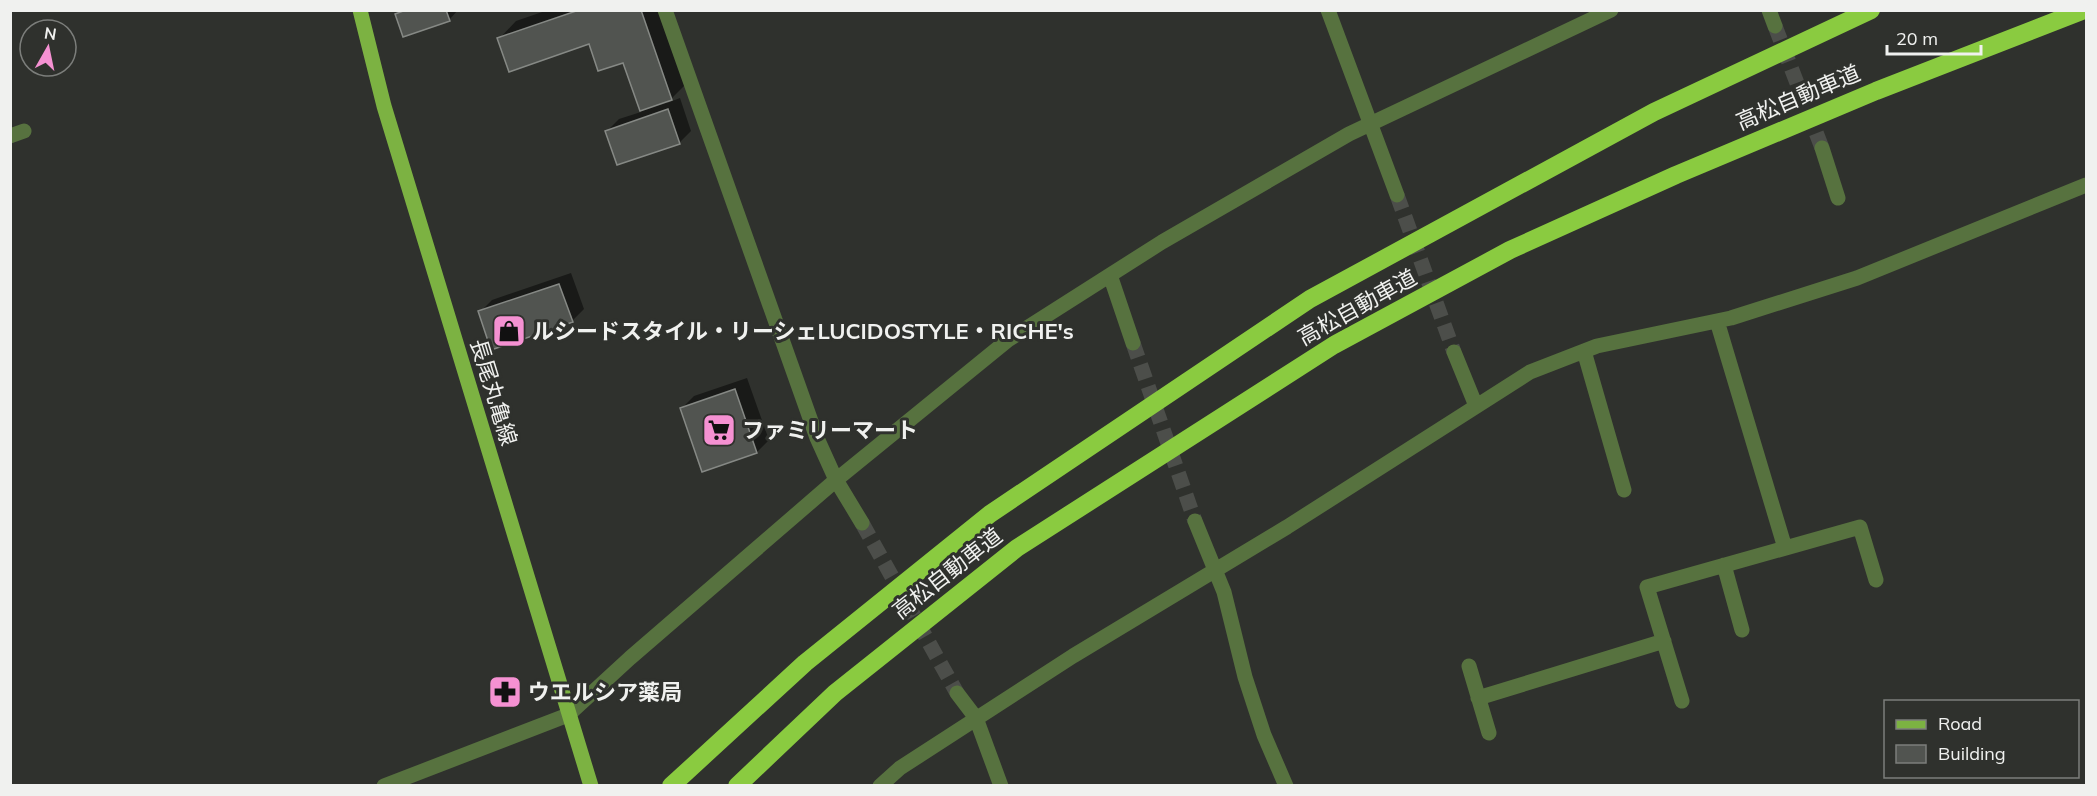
<svg xmlns="http://www.w3.org/2000/svg" width="2097" height="796" viewBox="0 0 2097 796" font-family="Mulish,'Noto Sans JP',sans-serif">
<style>
.shadow{fill:#0007}
.building{fill:#515450;stroke:#868985;stroke-width:1.5}
.lines{fill:none;stroke-linecap:round;stroke-linejoin:round}
.minor-tunnel{stroke:#4c4e4a;stroke-width:15;stroke-dasharray:15 8;stroke-linecap:butt}
.minor{stroke:#57723f;stroke-width:15}
.major{stroke:#7cb242;stroke-width:15}
.highway{stroke:#8acb40;stroke-width:18}
.labels{text-anchor:middle;dominant-baseline:central;stroke-width:6;stroke-linejoin:round;paint-order:stroke}
.street-label{font-size:22px;fill:#f0f1ef;stroke:#2f312d}
.poi-label{font-size:22px;font-weight:bold;fill:#f0f1ef;stroke:#2f312d;text-anchor:start}
</style>
<rect width="100%" height="100%" fill="#2f312d"/>
<path class="shadow" d="M 401,10 L 458,10 L 449,20 L 397,15 Z
M 548,10 L 664,10 L 689,81 L 667,103 L 680,98 L 691,131 L 679,143 L 607,131 L 619,119 L 641,112 L 624,61 L 590,43 L 499,39 L 516,21 Z
M 571,273 L 584,309 L 572,321 L 480,312 L 492,300 Z
M 747,378 L 769,440 L 757,452 L 703,470 L 682,408 L 694,396 Z"/>
<path class="building" d="M 406,10 L 446,10 L 450,21 L 403,37 L 395,14 Z
M 579,10 L 641,10 L 672,100 L 640,111 L 623,63 L 598,71 L 589,44 L 509,72 L 497,38 Z
M 668,109 L 680,144 L 617,165 L 605,131 Z
M 559,284 L 573,322 L 491,350 L 478,311 Z
M 735,389 L 757,453 L 702,472 L 680,408 Z"/>
<g class="lines">
<path class="minor-tunnel" d="M 1775,26 L 1822,148
M 1397,195 L 1454,352
M 1133,343 L 1195,521
M 862,523 L 957,693"/>
<path class="minor" d="M 665,10 L 817,438 L 836,480 L 862,523
M 1328,10 L 1397,195
M 1769,10 L 1775,26
M 10,136 L 24,131
M 1822,148 L 1838,198
M 1110,275 L 1133,343
M 1717,321 L 1785,548
M 1584,351 L 1624,490
M 1454,352 L 1476,406
M 1195,521 L 1224,592 L 1245,677 L 1264,735 L 1286,786
M 1724,565 L 1742,630
M 1469,666 L 1489,733
M 957,693 L 976,718 L 1001,786
M 1478,698 L 1664,641
M 1682,701 L 1647,587 L 1860,527 L 1876,580
M 384,786 L 568,715 L 630,658 L 836,480 L 1008,340 L 1162,242 L 1349,134 L 1611,10
M 880,786 L 900,768 L 1073,656 L 1287,527 L 1530,372 L 1597,346 L 1731,318 L 1857,278 L 2086,185"/>
<path class="major" d="M 360,10 L 384,106 L 591,786"/>
<path class="highway" d="M 671,786 L 805,663 L 990,514 L 1310,299 L 1654,112 L 1871,10
M 737,786 L 835,693 L 1017,548 L 1334,345 L 1510,250 L 1676,175 L 1876,91 L 2084,10"/>
</g>
<defs>
<symbol id="shop-square" viewBox="-11 -11 22 22"><rect x="-9" y="-9" width="18" height="18" rx="4" fill="#f591d2" stroke="#2f312d"/><path d="M-5-2.5h2.3a2.7 3.5 0 0 1 5.4 0H5L5.5 6h-11ZM-1.5-2.5h3a1.5 2.3 0 0 0-3 0Z" fill="#111"/></symbol>
<symbol id="supermarket-square" viewBox="-11 -11 22 22"><rect x="-9" y="-9" width="18" height="18" rx="4" fill="#f591d2" stroke="#2f312d"/><path d="M-6-5.5h2.5l.6 2H6L4.5 2H-2.5L-4.4-4H-6ZM-1.5 3.2a1.3 1.3 0 1 0 .1 0ZM3 3.2a1.3 1.3 0 1 0 .1 0Z" fill="#111"/></symbol>
<symbol id="pharmacy-square" viewBox="-11 -11 22 22"><rect x="-9" y="-9" width="18" height="18" rx="4" fill="#f591d2" stroke="#2f312d"/><path d="M-2-6h4v4h4v4h-4v4h-4v-4h-4v-4h4Z" fill="#111"/></symbol>
</defs>
<g fill-rule="evenodd">
<use href="#shop-square" x="490" y="312" width="38" height="38"/>
<use href="#supermarket-square" x="700" y="411" width="38" height="38"/>
<use href="#pharmacy-square" x="486" y="673" width="38" height="38"/>
</g>
<g class="labels">
<g class="street-label">
<text transform="translate(1798 97) rotate(-23)">高松自動車道</text>
<text transform="translate(1357 307) rotate(-29)">高松自動車道</text>
<text transform="translate(494 392) rotate(73)">長尾丸亀線</text>
<text transform="translate(947 573) rotate(-38)">高松自動車道</text>
</g>
<g class="poi-label">
<text x="532" y="331">ルシードスタイル・リーシェLUCIDOSTYLE・RICHE's</text>
<text x="742" y="430">ファミリーマート</text>
<text x="528" y="692">ウエルシア薬局</text>
</g>
</g>
<rect width="2097" height="796" fill="none" stroke="#f0f1ef" stroke-width="24"/>
<rect x="1884" y="700" width="195" height="78" fill="#2f312d" stroke="#7c7e7b" stroke-width="1.5"/>
<rect x="1896" y="720" width="30" height="9" fill="#7cb242" stroke="#7c7e7b" stroke-width="1.5"/>
<text x="1938" y="730" font-size="18" fill="#f0f1ef">Road</text>
<rect x="1896" y="745" width="30" height="18" fill="#515450" stroke="#7c7e7b" stroke-width="1.5"/>
<text x="1938" y="760" font-size="18" fill="#f0f1ef">Building</text>
<g transform="translate(48 48) rotate(9)"><circle r="28" fill="#2f312d" stroke="#7c7e7b" stroke-width="1.5"/>
<path d="M0-4.5L10 22L0 15L-10 22Z" fill="#f591d2"/>
<text y="-9" font-size="16" font-weight="bold" text-anchor="middle" fill="#f0f1ef">N</text>
</g>
<path d="M1887 45v9h94v-9" fill="none" stroke="#f0f1ef" stroke-width="3"/>
<text x="1896" y="45" font-size="18" fill="#f0f1ef" stroke="#2f312d" stroke-width="4.5" paint-order="stroke">20 m</text>
</svg>
